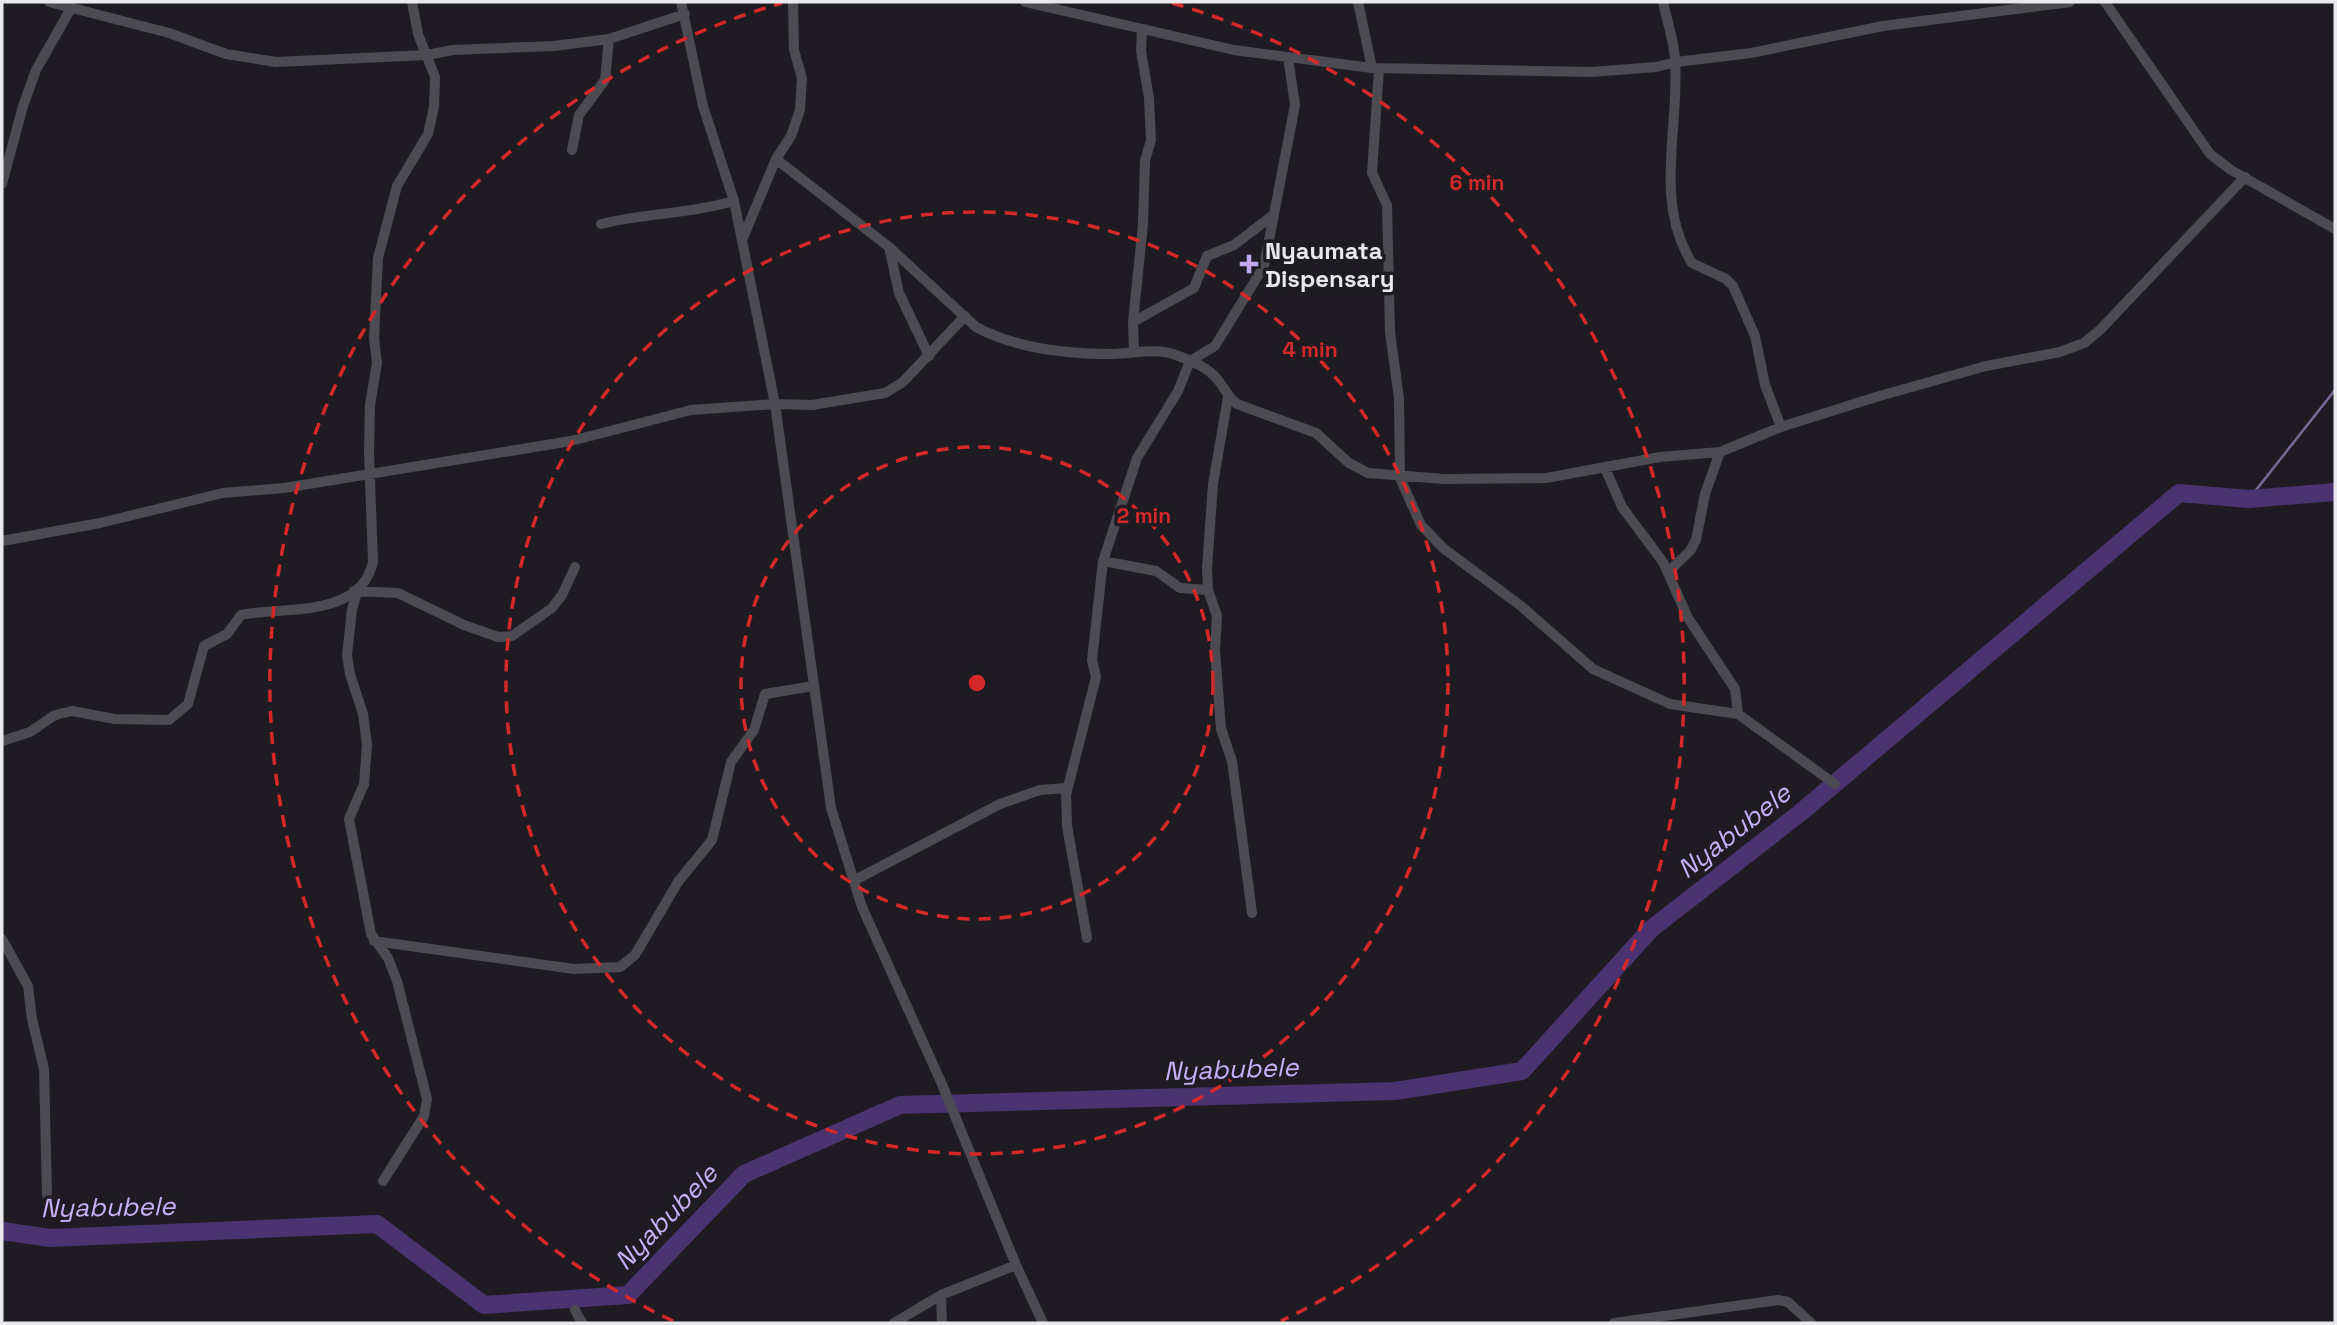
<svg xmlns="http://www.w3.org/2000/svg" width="2337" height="1325" viewBox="0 0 2337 1325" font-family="'Space Grotesk',sans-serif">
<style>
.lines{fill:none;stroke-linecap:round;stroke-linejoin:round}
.stream{stroke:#7a6996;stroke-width:2.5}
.river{stroke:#4b3271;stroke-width:18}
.minor{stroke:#4d4b52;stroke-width:10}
.ring{fill:none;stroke:#d62828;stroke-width:3.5;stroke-dasharray:12 9}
.poi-dot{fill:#c1a8f3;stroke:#1e1c22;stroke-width:2.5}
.labels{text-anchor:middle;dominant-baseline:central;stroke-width:7;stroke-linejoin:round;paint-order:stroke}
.poi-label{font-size:24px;font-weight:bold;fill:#e9e8ec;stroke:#1e1c22;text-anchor:start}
.water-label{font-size:26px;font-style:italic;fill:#c9b0fb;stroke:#1e1c22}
.centre{fill:#d62828;stroke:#1e1c22;stroke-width:3.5}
.ring-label{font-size:21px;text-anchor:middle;font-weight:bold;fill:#d62828;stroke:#1e1c22;stroke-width:7;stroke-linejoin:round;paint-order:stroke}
</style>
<rect width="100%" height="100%" fill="#1e1c22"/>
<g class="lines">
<path class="stream" d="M 2249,499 L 2335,390"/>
<path class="river" d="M 2,1231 L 50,1238 L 377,1224 L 484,1305 L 628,1295 L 744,1174 L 900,1105 L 1395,1091 L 1522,1071 L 1651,929 L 1800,813 L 2179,493 L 2249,499 L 2335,492"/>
<path class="minor" d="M 49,2 L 169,33 L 226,54 L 276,62 L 427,55 L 453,50 L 554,46 L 609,39 L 685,14
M 681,2 L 703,106 L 734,201 L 775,404 L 831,808 L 862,907 L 941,1082 L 1016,1265 L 1043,1323
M 1025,2 L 1234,50 L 1372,68 L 1592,72 L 1656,67 L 1676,62 L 1751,53 L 1883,26 L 2070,2
M 1358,2 L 1372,68
M 1663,2 C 1667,21 1674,40 1675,60 C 1680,127 1653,201 1692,263 L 1726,279 L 1733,286 L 1755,336 L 1765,385 L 1781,427
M 2105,2 L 2210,154 L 2231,170 L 2335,229
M 1379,69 L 1372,173 L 1387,205 L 1390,332 L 1399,399 L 1400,478 L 1421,525 L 1443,548 L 1521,606 L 1593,669 L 1670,704 L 1738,714 L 1835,784
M 572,150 L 579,115 L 605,80 L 609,39
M 776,159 L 889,247 L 976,327 C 1015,348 1068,354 1112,354 C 1133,354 1156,347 1176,355 C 1189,360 1208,367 1217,379 C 1225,388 1227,396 1237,404 L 1316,433 L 1349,463 L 1368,473 L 1444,479 L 1546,478 L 1660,457 L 1720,452 L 1781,427 L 1876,397 L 1986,366 L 2060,352 L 2084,343 L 2100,330 L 2245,177
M 2,184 L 23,106 L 36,70 L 70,10
M 601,224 C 645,213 690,214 734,201
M 742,240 L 776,159 L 791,136 L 800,110 L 802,78 L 794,50 L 793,2
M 889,247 L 899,293 L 929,356
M 1133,322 L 1194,288 L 1207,256 L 1234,245 L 1272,216
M 1134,352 L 1133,322 L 1143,224 L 1145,161 L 1151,140 L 1149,98 L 1141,51 L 1142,29
M 1228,397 L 1213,484 L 1207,568 L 1208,590 L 1217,616 L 1215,650 L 1221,729 L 1232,761 L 1252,913
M 1605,468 L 1622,507 L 1663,562 L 1688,618 L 1735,689 L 1738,714
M 2,541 L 100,523 L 223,493 L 284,488 L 571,441 L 691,410 L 775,404 L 812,405 L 885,393 L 903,382 L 965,316
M 1103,561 L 1156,571 L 1180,588 L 1208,590
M 1668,572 L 1690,551 L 1696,540 L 1705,494 L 1720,452
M 354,591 L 398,593 L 464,625 L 498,637 L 512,636 L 552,608 L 562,595 L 575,567
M 357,592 L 352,610 L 347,655 L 350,674 L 363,714 L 367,745 L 364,784 L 349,819 L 371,934 L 388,958 L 397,981 L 427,1099 L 424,1116 L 383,1181
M 2,741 L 30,732 L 55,715 L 72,711 L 115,719 L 169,720 L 188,704 L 204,646 L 227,634 L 241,615 C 284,606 360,619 373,562 L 369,453 L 370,405 L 377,363 L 374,338 L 378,258 L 397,186 L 428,134 L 434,107 L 435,77 L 418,34 L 412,2
M 855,880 L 1000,804 L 1040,790 L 1067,788
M 1087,938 L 1067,826 L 1066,795 L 1096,677 L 1092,660 L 1103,561 L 1137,458 L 1178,391 L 1190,361 L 1215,346 L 1264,266 L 1295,105 L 1288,57
M 2,939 L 28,986 L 32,1019 L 44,1069 L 47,1195
M 374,941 L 574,969 L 620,967 L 635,955 L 678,882 L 712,840 L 731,762 L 754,730 L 765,694 L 814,686
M 941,1295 L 942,1323
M 575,1310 L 582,1323
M 894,1323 L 941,1295 L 1016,1265
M 1614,1323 L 1778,1300 L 1788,1302 L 1811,1323"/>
</g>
<g class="ring">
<circle cx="977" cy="683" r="236"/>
<circle cx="977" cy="683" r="471"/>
<path d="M673 1321A707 707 0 0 1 782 3M1172 3A707 707 0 0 1 1281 1321"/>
</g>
<path class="poi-dot" d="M1245.5 253.5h7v7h7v7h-7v7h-7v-7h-7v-7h7z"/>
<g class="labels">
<g class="poi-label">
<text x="1265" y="250">Nyaumata<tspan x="1265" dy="28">Dispensary</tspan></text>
</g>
<g class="water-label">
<text transform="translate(1734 831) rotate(-38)">Nyabubele</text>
<text transform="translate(1231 1069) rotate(-2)">Nyabubele</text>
<text transform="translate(108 1207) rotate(-1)">Nyabubele</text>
<text transform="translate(666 1217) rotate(-46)">Nyabubele</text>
</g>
</g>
<circle cx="977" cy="683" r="10" class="centre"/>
<g class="ring-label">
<text x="1477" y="190">6 min</text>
<text x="1310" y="357">4 min</text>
<text x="1144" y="523">2 min</text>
</g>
<rect width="2337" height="1325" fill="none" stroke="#e9e8ec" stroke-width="7"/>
</svg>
